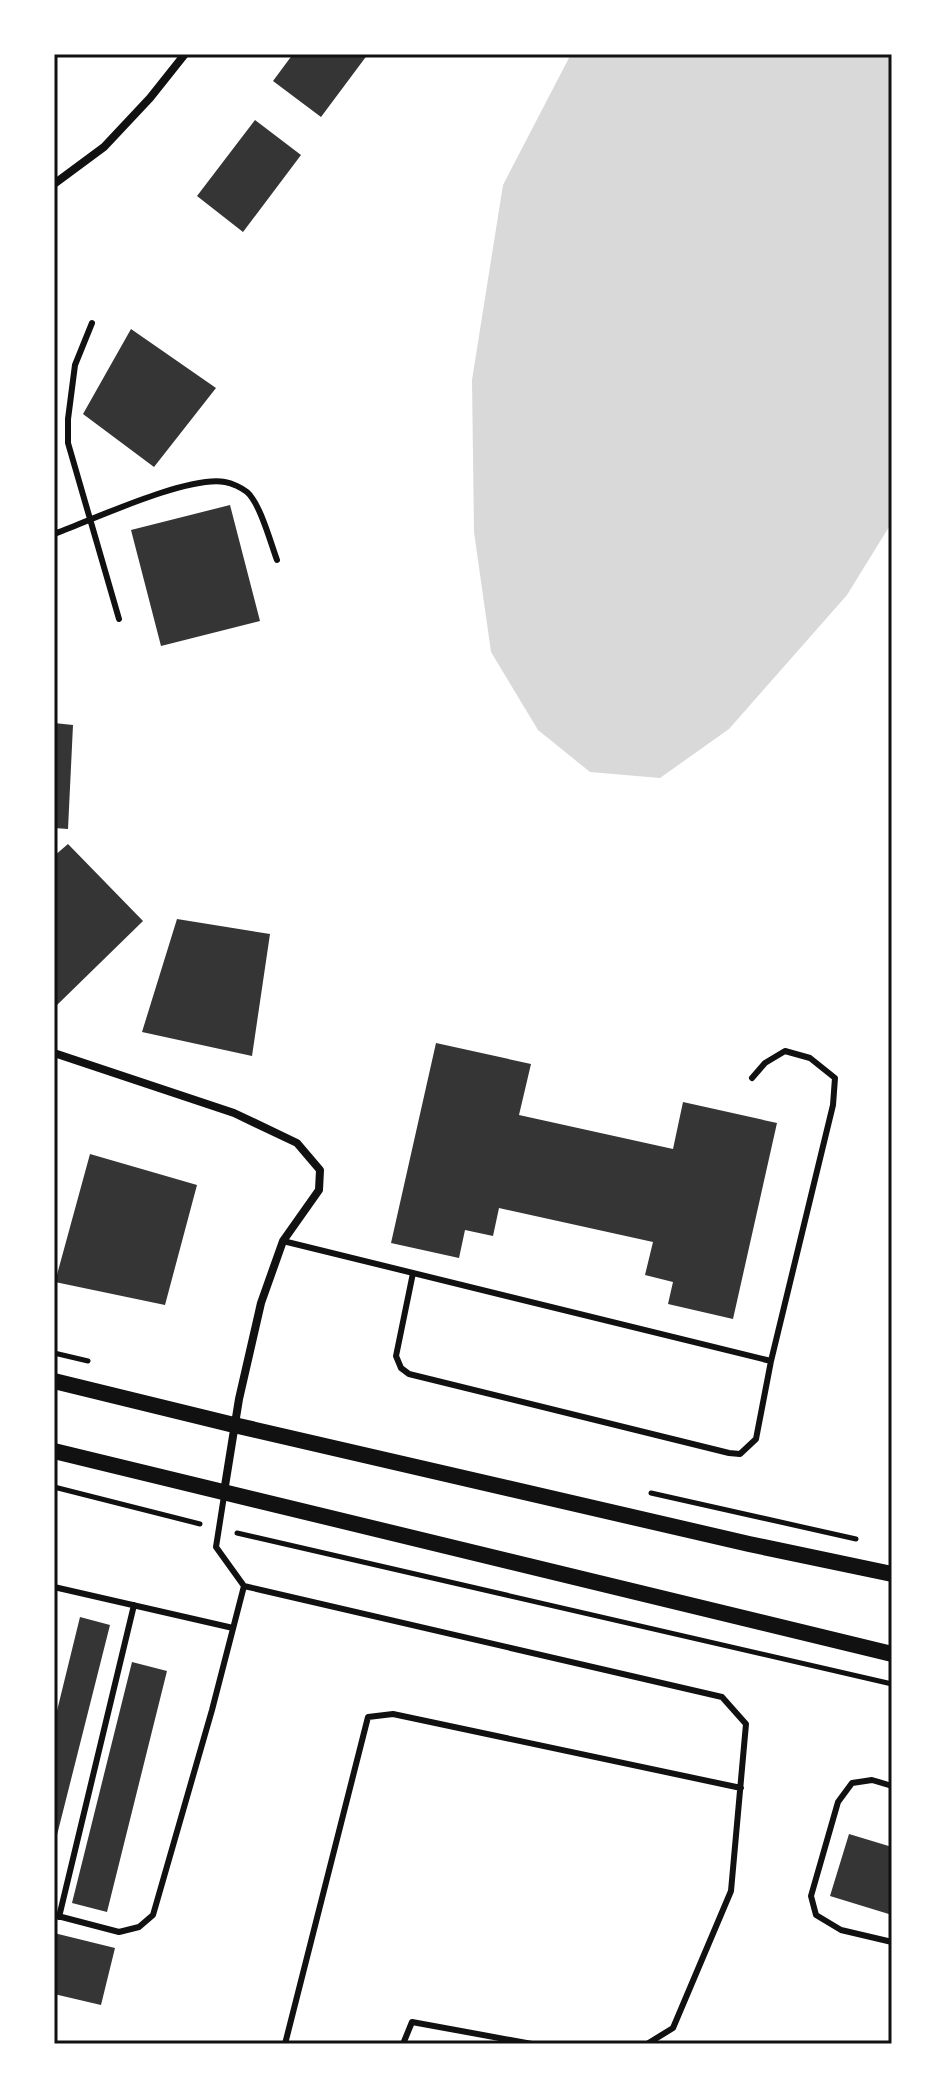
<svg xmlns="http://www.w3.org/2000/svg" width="946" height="2098" viewBox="0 0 946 2098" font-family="'Public Sans',sans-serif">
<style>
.water{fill:#d9d9d9}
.building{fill:#353535}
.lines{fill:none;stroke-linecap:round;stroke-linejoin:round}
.path{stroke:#111;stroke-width:5}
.service{stroke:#111;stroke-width:6}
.minor{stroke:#111;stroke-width:8}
.secondary{stroke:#111;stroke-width:16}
.neatline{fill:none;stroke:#111;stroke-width:3}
</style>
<rect width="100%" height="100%" fill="#fff"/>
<path class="water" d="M 571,54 L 892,54 L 892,522 L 847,595 L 729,729 L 660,778 L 590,772 L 538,730 L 491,652 L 474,532 L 472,380 L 503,185 Z"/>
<path class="building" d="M 293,54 L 368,54 L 321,117 L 273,81 Z
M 255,120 L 301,155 L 243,232 L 197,196 Z
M 131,329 L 216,388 L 154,467 L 83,414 Z
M 230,505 L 260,621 L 161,646 L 131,530 Z
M 54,723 L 73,725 L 68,829 L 54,828 Z
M 68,844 L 143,921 L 57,1005 L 54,1001 L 54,856 Z
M 177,919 L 270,934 L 252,1056 L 142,1032 Z
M 436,1043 L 531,1064 L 519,1115 L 673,1149 L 683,1102 L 777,1123 L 733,1319 L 668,1304 L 673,1282 L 645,1275 L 653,1242 L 499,1208 L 493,1236 L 465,1230 L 459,1258 L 391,1243 Z
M 90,1154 L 197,1185 L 165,1305 L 55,1282 Z
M 80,1617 L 110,1625 L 55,1843 L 54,1723 Z
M 132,1662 L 167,1671 L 107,1912 L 72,1903 Z
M 849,1834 L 892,1847 L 892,1915 L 830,1896 Z
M 54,1933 L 115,1948 L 101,2005 L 54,1994 Z"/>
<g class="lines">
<path class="path" d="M 54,1353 L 88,1361
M 54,1487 L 200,1524
M 651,1493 L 856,1539
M 237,1533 L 892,1684"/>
<path class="service" d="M 92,323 L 75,365 L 68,419 L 68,443 L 119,619
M 54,534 C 92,520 188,475 225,482 C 232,483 242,488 247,492 C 260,503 271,544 277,560
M 283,1241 L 771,1361 L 833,1105 L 835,1078 L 810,1058 L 785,1051 L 765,1063 L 752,1078
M 413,1273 L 396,1356 L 401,1368 L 409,1374 L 729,1453 L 740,1454 L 756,1439 L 771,1361
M 224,1496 L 216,1547 L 244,1586 L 722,1697 L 746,1724 L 731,1891 L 673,2028 L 647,2044
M 54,1587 L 233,1628
M 892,1786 L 872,1780 L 852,1783 L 838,1802 L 811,1896 L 816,1915 L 841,1930 L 892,1942
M 54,1915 L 119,1932 L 139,1927 L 153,1915 L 212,1710 L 244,1586
M 59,1917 L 134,1605
M 285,2044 L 368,1717 L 393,1714 L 741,1788
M 403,2044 L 412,2022 L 532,2044"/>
<path class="minor" d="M 54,184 L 104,147 L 150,98 L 185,54
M 54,1053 L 234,1113 L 297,1143 L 320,1170 L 319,1190 L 283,1241 L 261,1303 L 239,1399 L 224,1492"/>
<path class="secondary" d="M 54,1381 L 234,1425 L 749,1544 L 892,1574
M 54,1451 L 892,1654"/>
</g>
<rect width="946" height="2098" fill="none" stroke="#ffffff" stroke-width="112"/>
<rect x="56" y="56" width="834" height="1986" class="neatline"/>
</svg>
